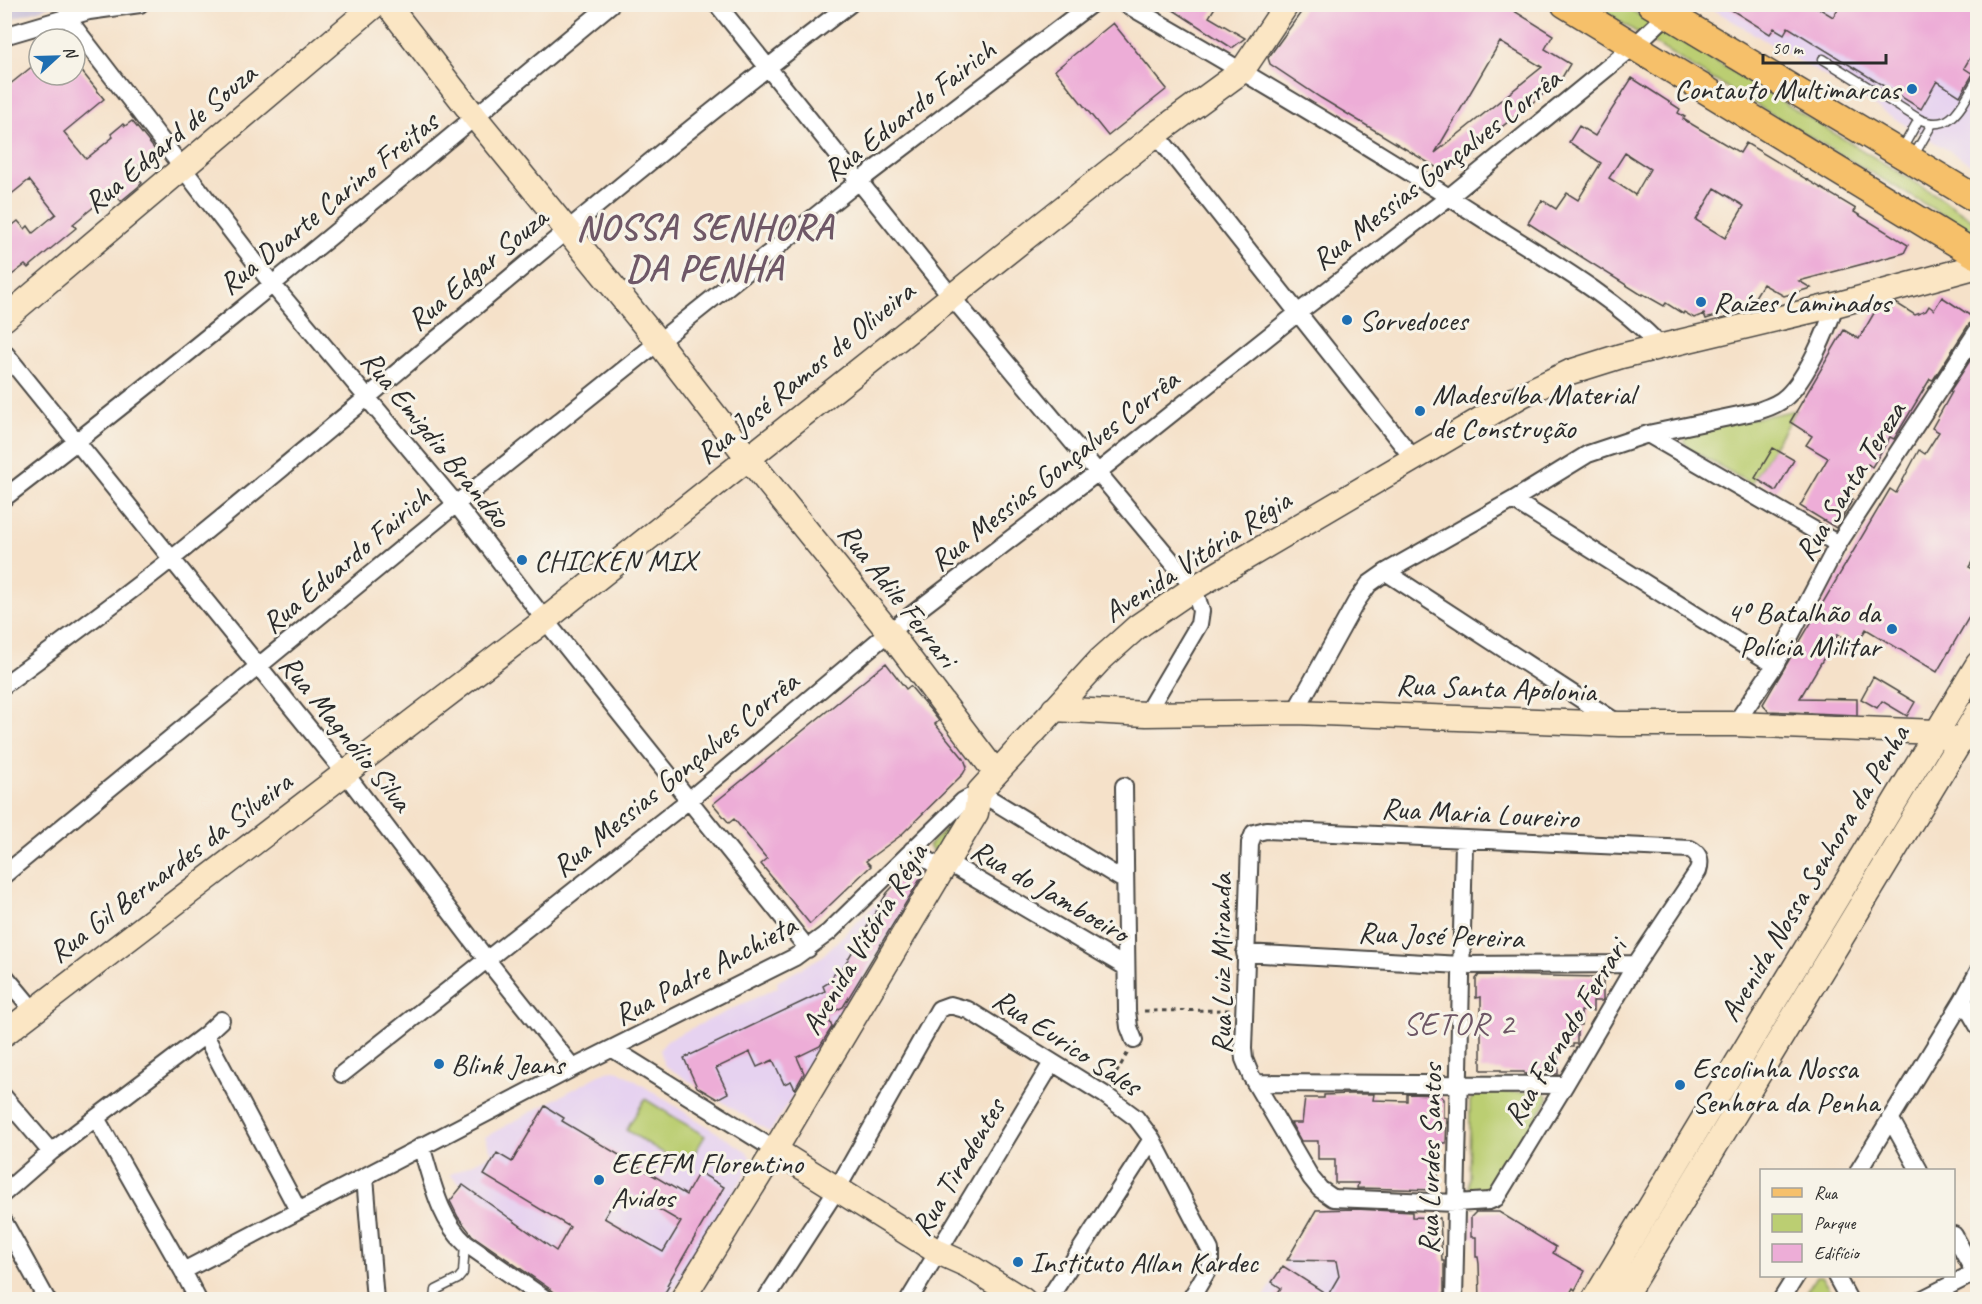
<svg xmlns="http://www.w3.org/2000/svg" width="1982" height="1304" viewBox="0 0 1982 1304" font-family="Caveat,sans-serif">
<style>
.built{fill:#e6d2f0}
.industrial{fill:#c8bfd8}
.green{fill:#bbce72;stroke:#737c4e;stroke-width:1.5}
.building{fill:#edadd7;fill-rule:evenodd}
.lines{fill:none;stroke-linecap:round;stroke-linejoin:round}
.lane-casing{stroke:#494643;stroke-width:11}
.street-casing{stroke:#494643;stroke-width:20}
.secondary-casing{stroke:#494643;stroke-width:27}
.primary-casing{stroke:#494643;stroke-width:30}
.path{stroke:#494643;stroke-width:3;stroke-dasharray:4.5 4.5;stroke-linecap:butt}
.lane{stroke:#fff;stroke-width:8}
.street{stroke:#fff;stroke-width:16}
.secondary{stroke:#fbe6c4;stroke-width:24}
.primary{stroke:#f6c06b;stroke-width:27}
.poi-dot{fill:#1f6fb2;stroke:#f7f3e8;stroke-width:2}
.labels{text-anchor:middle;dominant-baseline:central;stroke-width:6;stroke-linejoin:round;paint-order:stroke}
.poi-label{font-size:30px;fill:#2b2b2b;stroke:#f7f3e8;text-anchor:start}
.street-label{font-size:30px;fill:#2b2b2b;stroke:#f7f3e8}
.neighbourhood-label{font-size:32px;letter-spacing:1.5px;fill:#6f5867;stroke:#f7f3e8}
.district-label{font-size:36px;font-weight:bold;letter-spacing:1.5px;fill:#6f5867;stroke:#f7f3e8}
</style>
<rect width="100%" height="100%" fill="#f7f3e8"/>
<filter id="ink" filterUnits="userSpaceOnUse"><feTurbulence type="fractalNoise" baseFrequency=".0167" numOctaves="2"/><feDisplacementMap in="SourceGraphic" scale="12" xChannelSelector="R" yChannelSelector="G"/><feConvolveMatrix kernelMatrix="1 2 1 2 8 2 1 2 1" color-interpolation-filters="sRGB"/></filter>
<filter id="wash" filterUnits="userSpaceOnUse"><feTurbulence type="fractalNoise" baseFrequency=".008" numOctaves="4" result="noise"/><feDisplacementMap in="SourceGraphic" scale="24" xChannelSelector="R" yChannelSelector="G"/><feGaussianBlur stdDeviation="1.35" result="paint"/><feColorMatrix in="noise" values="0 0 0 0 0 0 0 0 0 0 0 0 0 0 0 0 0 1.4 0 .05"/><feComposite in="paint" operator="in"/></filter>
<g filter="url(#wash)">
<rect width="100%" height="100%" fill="#f5e1c9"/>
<path class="built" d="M 1706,5 L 1977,5 L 1977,161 L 1974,166 Z
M 911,867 L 924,879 L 770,1132 L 664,1065 L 660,1050 L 667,1040 L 778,987 L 777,982 L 821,957 L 887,893 Z
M 614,1070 L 620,1071 L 746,1151 L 751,1158 L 749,1168 L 668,1299 L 625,1299 L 449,1175 L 492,1154 L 485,1137 L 607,1071 Z
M 1287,1260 L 1336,1261 L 1344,1299 L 1262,1300 Z"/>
<path class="industrial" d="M 5,4 L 53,4 L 53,5 L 5,21 Z"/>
<path class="green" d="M 1593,5 L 1623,5 L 1936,195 L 1977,223 L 1977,235 L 1699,71 Z
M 1796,410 L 1751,484 L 1690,449 L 1685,443 L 1686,435 L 1692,431 Z
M 967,808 L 940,856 L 928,846 Z
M 1479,1092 L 1543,1092 L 1548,1096 L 1548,1099 L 1490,1192 L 1485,1195 L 1472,1194 L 1469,1186 L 1470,1101 L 1475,1094 Z
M 645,1099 L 705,1136 L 686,1167 L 626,1130 Z
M 1816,1276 L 1822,1276 L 1836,1299 L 1802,1299 Z"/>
<g id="blocks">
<path class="building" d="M 1164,4 L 1217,4 L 1209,17 L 1245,38 L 1232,48 Z
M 1307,4 L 1503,4 L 1553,35 L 1545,49 L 1570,64 L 1560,81 L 1447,170 L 1442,171 L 1321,98 L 1270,64 L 1268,58 ZM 1500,42 L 1542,67 L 1435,153 Z
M 1722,4 L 1812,4 L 1833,17 L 1841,4 L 1977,4 L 1977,46 L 1964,68 L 1973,74 L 1960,96 L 1937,81 L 1921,109 L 1788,27 L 1784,34 L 1774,28 L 1770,34 Z
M 1113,23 L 1167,89 L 1108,136 L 1055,70 Z
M 39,61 L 39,75 L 75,75 L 75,63 L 104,99 L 64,132 L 86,159 L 113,137 L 111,134 L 123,124 L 125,126 L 132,121 L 156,151 L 132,171 L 142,183 L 138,187 L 121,201 L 115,194 L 109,198 L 107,196 L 73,224 L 76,228 L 48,251 L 28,268 L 25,265 L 4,281 L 4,232 L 18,221 L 25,229 L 28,226 L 33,233 L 56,214 L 29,180 L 4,200 L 4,89 Z
M 1632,78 L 1680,109 L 1678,113 L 1685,117 L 1683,119 L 1740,153 L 1746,143 L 1856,209 L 1854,212 L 1908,245 L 1904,253 L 1799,281 L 1811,288 L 1784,296 L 1763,284 L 1750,305 L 1706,319 L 1704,314 L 1694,318 L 1684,312 L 1683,314 L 1666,303 L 1664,306 L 1643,294 L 1642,295 L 1542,232 L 1528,223 L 1542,200 L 1556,209 L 1567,193 L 1578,200 L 1601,163 L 1569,142 L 1579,126 L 1595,136 ZM 1625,153 L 1650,169 L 1635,195 L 1609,178 ZM 1715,188 L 1744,206 L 1725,238 L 1696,220 Z
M 1942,297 L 1977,320 L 1969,324 L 1933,380 L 1930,379 L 1894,439 L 1890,437 L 1872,467 L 1868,464 L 1849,497 L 1853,499 L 1836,528 L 1800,506 L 1828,458 L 1806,445 L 1812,436 L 1790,422 L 1844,330 L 1859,339 L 1877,308 L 1885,306 L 1890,310 L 1896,303 L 1915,315 L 1926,311 L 1929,306 L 1934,310 Z
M 1977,350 L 1977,554 L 1969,567 L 1977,571 L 1977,622 L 1969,617 L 1937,672 L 1866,629 L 1857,645 L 1838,634 L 1800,698 L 1857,699 L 1857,715 L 1768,711 L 1763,704 L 1890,489 L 1896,493 L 1919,450 L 1925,454 L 1939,432 L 1932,428 L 1952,392 L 1950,391 Z
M 1773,448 L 1794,460 L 1776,491 L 1755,478 Z
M 886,663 L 906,689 L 910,686 L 932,712 L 939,721 L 935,724 L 964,759 L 967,767 L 963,774 L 900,836 L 866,861 L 871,866 L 810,924 L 761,864 L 767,859 L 734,819 L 729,823 L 713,804 Z
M 1873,677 L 1915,702 L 1907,716 L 1882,701 L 1877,708 L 1861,699 Z
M 911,867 L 922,876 L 843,1007 L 827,1015 L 832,1027 L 820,1046 L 797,1057 L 804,1073 L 795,1089 L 791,1081 L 784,1084 L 773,1060 L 757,1067 L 750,1052 L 716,1068 L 728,1093 L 717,1099 L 697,1087 L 684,1058 L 825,991 L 823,986 L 828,983 L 834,974 L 841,971 L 887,893 Z
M 1479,975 L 1603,977 L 1603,999 L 1602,1001 L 1593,1001 L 1593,1011 L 1581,1011 L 1581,1025 L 1577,1025 L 1577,1044 L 1573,1044 L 1573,1047 L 1558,1047 L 1558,1074 L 1524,1074 L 1524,1072 L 1501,1072 L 1501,1070 L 1481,1070 L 1481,997 L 1476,998 L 1476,979 Z
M 1349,1094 L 1374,1094 L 1373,1100 L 1407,1101 L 1407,1094 L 1440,1095 L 1444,1099 L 1444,1117 L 1447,1118 L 1446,1143 L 1440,1143 L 1437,1190 L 1357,1188 L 1358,1183 L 1335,1183 L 1335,1159 L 1318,1159 L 1318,1141 L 1301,1141 L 1291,1123 L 1302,1123 L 1305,1098 L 1324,1098 L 1324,1095 Z
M 545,1106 L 564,1118 L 562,1121 L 686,1195 L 699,1172 L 724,1187 L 667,1285 L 669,1286 L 661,1299 L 561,1299 L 553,1291 L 472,1235 L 458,1217 L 450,1201 L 463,1185 L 556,1251 L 570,1227 L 484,1175 L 497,1153 L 512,1162 ZM 622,1188 L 681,1222 L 663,1252 L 604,1218 Z
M 1356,1209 L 1412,1212 L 1412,1217 L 1440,1218 L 1442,1261 L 1444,1261 L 1444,1299 L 1274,1299 L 1281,1288 L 1272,1282 L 1283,1266 L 1328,1295 L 1339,1276 L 1336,1261 L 1287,1260 L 1316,1210 Z
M 1476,1212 L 1499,1212 L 1556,1247 L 1553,1253 L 1585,1271 L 1575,1290 L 1573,1288 L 1567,1299 L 1480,1299 L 1479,1264 L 1478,1257 L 1476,1257 L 1476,1237 L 1471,1237 L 1471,1217 Z"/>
</g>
</g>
<g filter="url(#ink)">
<use href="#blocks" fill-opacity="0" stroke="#494643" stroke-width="1.5"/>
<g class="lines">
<defs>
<path id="lane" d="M 1823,59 L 1919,119 C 1953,135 1963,102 1978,78
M 1902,149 L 1919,119
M 1913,157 L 1932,124
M 435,1300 L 436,1290 L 458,1279 L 463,1273 L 465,1244"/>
<path id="street" d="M 717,4 L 951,296 L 1194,588 L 1201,611 L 1199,624 L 1146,714
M 1126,4 C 1248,74 1370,146 1488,222 C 1548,260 1611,295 1661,346
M 68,19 L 272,284 L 456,504 L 545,620 L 808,949
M 4,36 L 89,11 L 140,4
M 1156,134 L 1413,458
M 4,352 L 345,773 L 487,960 L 573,1068
M 1648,434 L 1838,544
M 4,498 C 211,339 410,170 611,4
M 1513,500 L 1775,665
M 1386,572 L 1616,722
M 4,685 C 61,643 119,601 174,557 C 400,374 618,180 850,4
M 1295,712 L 1356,602 L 1369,584 L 1386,572 L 1513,500 L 1588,454 L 1648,434 L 1758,411 C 1769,407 1779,404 1787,396 C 1807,377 1827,331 1835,305
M 1735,724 L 1775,665 L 1838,544 L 1978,330
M 1124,786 L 1127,1011 L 1129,1027 L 1134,1040
M 1266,830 L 1690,849 C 1700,854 1701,861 1698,871 L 1636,964 L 1565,1085 L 1496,1198 L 1489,1201 L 1456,1203 L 1333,1198 L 1320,1189 L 1311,1178 L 1251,1076 L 1244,1059 L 1243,1049 L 1250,843 L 1254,833 Z
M 912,850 L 942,869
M 947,862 L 1126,967
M 4,875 L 456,504 L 858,182 L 1091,4
M 1245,953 L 1461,965 L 1636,964
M 4,975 L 33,1010
M 1963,1000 L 1978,1026
M 205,1035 L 298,1210
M 613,1049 L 775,1150
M 342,1074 L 689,800 L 889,632 L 1098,472 L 1299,312 L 1449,197 L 1634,46 L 1667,15 L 1671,8
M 1255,1083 L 1565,1085
M 4,1097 L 51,1152
M 96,1118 L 183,1271 L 198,1300
M 1890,1118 L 1919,1170
M 421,1146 C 432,1180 439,1219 465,1243 L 547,1300
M 1859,1170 L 1963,1000 L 1978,972
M 365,1177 L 375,1300
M 4,1193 L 51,1152 L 205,1035 L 221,1020
M 4,1222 L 47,1300
M 1954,1235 L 1978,1279
M 183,1271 L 573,1068 L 795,957 L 829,932 L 963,801 L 979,792 L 1125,881
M 1836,1276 L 1849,1300
M 765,1300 L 837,1189 L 939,1009 L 950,1005 L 968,1010 L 1105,1095 L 1136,1118 L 1152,1139 L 1210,1250 L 1210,1266 L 1190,1300
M 909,1300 L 1052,1063
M 1048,1300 L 1152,1139
M 1454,1300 L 1464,840
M 1781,1300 L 1796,1276
M 1921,1300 L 1978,1271"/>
<path id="secondary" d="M 387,4 L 475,117 L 659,343 L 748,458 L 889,632 L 996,773
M 4,319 L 376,4
M 1054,709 L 1146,714 L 1295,712 L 1619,724 L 1735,724 L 1937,732 L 1958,743
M 4,1034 L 545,620 L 1156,134 L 1242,71 L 1287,4
M 775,1150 L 938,1252 L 967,1265 L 1023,1300
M 682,1300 L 775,1150 L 976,813 L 979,792 L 1100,660 L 1137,627 L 1194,588 L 1522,395 L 1570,372 L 1621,356 L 1835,305 L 1978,266
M 1594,1300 L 1978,664
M 1622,1300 L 1978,712"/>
<path id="primary" d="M 1565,4 L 1978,256
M 1651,4 L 1978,200"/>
</defs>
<use href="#lane" class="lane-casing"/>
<use href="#street" class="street-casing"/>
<use href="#secondary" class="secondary-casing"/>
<use href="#primary" class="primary-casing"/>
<path class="path" d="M 1144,1011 L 1230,1010
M 1112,1081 L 1128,1052"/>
<use href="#lane" class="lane"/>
<use href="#street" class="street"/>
<use href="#secondary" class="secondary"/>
<use href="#primary" class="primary"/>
</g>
</g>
<g class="poi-dot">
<circle cx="1912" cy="89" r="6"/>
<circle cx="1701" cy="302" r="6"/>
<circle cx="1347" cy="320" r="6"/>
<circle cx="1420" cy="411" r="6"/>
<circle cx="522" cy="560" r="6"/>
<circle cx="1892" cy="629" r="6"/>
<circle cx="439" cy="1064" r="6"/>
<circle cx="1680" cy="1085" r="6"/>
<circle cx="599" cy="1180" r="6"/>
<circle cx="1018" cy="1262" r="6"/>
</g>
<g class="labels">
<g class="poi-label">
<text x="1900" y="89" text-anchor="end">Contauto Multimarcas</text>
<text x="1713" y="302">Raízes Laminados</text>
<text x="1359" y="320">Sorvedoces</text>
<text x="1432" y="394">Madesulba Material<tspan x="1432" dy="34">de Construção</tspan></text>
<text x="534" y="560">CHICKEN MIX</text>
<text x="1880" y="612" text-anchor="end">4º Batalhão da<tspan x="1880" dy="34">Polícia Militar</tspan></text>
<text x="451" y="1064">Blink Jeans</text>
<text x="1692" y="1068">Escolinha Nossa<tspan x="1692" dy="34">Senhora da Penha</tspan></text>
<text x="611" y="1163">EEEFM Florentino<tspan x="611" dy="34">Avidos</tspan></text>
<text x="1030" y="1262">Instituto Allan Kardec</text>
</g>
<g class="street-label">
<text transform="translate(909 110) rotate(-38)">Rua Eduardo Fairich</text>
<text transform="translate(170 138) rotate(-40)">Rua Edgard de Souza</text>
<text transform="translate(1436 169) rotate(-38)">Rua Messias Gonçalves Corrêa</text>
<text transform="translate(328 203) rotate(-39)">Rua Duarte Carino Freitas</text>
<text transform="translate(477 269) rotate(-40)">Rua Edgar Souza</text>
<text transform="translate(805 372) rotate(-39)">Rua José Ramos de Oliveira</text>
<text transform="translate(436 439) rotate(51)">Rua Emigdio Brandão</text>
<text transform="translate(1054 470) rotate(-38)">Rua Messias Gonçalves Corrêa</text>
<text transform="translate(1850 481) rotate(-58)">Rua Santa Tereza</text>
<text transform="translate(1197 556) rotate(-33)">Avenida Vitória Régia</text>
<text transform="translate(346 560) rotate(-40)">Rua Eduardo Fairich</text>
<text transform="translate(898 595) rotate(52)">Rua Adile Ferrari</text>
<text transform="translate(1496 688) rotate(2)">Rua Santa Apolonia</text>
<text transform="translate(346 733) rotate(51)">Rua Magnólio Silva</text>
<text transform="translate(675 774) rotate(-39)">Rua Messias Gonçalves Corrêa</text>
<text transform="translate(1480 813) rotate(3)">Rua Maria Loureiro</text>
<text transform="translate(170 867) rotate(-37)">Rua Gil Bernardes da Silveira</text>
<text transform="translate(1814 873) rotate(-59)">Avenida Nossa Senhora da Penha</text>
<text transform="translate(1050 891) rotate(30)">Rua do Jamboeiro</text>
<text transform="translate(1441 935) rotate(2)">Rua José Pereira</text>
<text transform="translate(864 939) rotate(-59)">Avenida Vitória Régia</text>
<text transform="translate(1221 964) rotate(-90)">Rua Luiz Miranda</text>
<text transform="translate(705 970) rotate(-28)">Rua Padre Anchieta</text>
<text transform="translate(1565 1032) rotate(-59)">Rua Fernado Ferrari</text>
<text transform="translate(1067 1042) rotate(33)">Rua Eurico Sales</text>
<text transform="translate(1430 1159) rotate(-89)">Rua Lurdes Santos</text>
<text transform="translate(958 1167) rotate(-59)">Rua Tiradentes</text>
</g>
<g class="neighbourhood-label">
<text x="1459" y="1023">SETOR 2</text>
</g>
<g class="district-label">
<text x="705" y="227">NOSSA SENHORA<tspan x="705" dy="41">DA PENHA</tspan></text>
</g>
</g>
<rect width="1982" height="1304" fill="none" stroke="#f7f3e8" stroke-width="24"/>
<rect x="1760" y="1169" width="195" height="108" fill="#f7f3e8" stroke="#a5a39c" stroke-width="1.5"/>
<rect x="1772" y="1188" width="30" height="9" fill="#f6c06b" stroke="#a5a39c" stroke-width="1.5"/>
<text x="1814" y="1199" font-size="18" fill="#2b2b2b">Rua</text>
<rect x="1772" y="1214" width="30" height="18" fill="#bbce72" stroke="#a5a39c" stroke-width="1.5"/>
<text x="1814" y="1229" font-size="18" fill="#2b2b2b">Parque</text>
<rect x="1772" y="1244" width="30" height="18" fill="#edadd7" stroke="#a5a39c" stroke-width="1.5"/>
<text x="1814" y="1259" font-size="18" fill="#2b2b2b">Edifício</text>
<g transform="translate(57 57) rotate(68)"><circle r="28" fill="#f7f3e8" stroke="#a5a39c" stroke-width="1.5"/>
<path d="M0-4.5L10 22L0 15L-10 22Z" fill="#1f6fb2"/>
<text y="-9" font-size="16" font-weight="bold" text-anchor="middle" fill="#2b2b2b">N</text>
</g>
<path d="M1763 54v9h123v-9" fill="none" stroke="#2b2b2b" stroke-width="3"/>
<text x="1772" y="54" font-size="18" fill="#2b2b2b" stroke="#f7f3e8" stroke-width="4.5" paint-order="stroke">50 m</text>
</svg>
